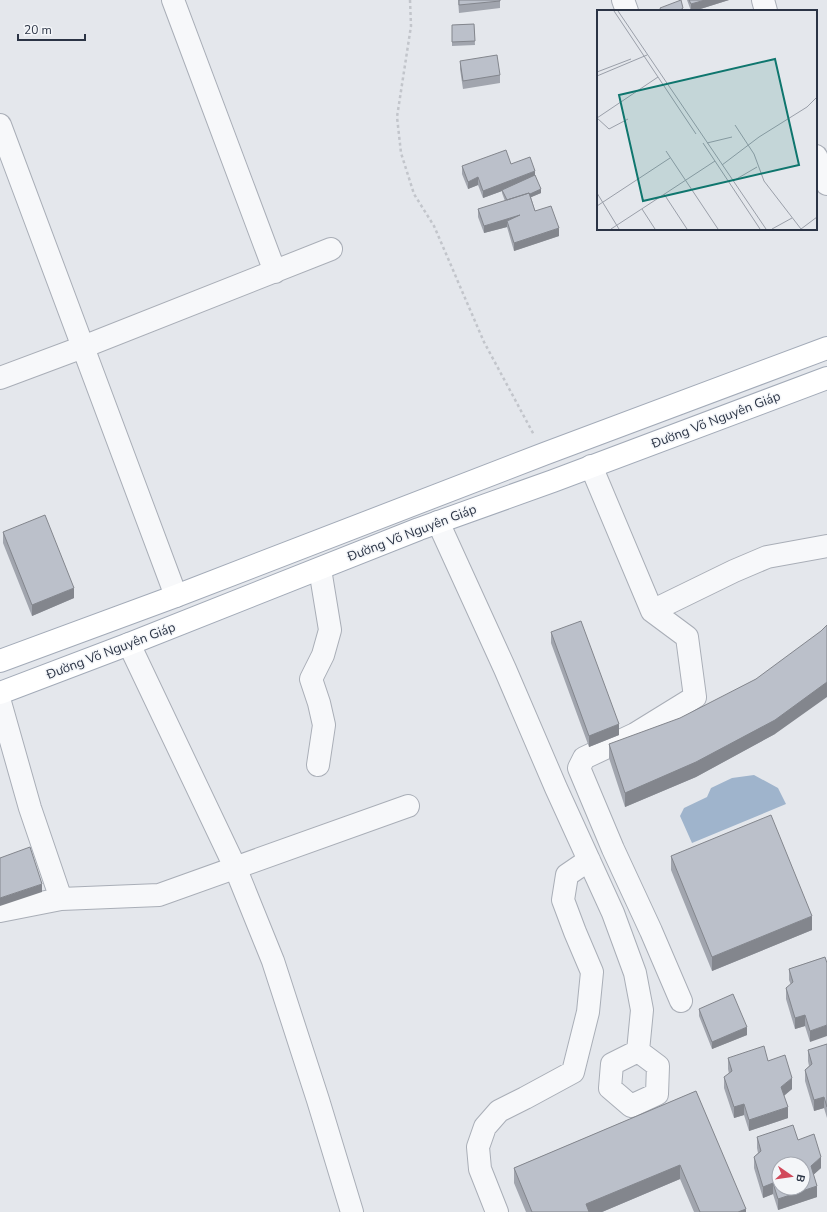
<svg xmlns="http://www.w3.org/2000/svg" width="827" height="1212" viewBox="0 0 827 1212" font-family="'Nunito Sans',sans-serif">
<style>
.water{fill:#9fb4cc}
.lines{fill:none;stroke-linecap:round;stroke-linejoin:round}
.minor-casing{stroke:#a9aeb7;stroke-width:24}
.major-casing{stroke:#a3abb8;stroke-width:24}
.path{stroke:#c2c5cb;stroke-width:2.5;stroke-dasharray:3 3;stroke-linecap:butt}
.minor{stroke:#f7f8fa;stroke-width:22}
.major{stroke:#fff;stroke-width:22}
.wall{fill:#a1a5ae}
.shaded-wall{fill:#83868d}
.building{fill:#bbc0ca;stroke:#83868d;fill-rule:evenodd}
.labels{text-anchor:middle;dominant-baseline:central;stroke-width:3;stroke-linejoin:round;paint-order:stroke}
.street-label{font-size:13px;fill:#2b3445;stroke:#f4f6f9}
.inset-road{fill:none;stroke:#9a9fa9;stroke-width:1}
.view{fill:#0f766e;fill-opacity:0.15;stroke:#0f766e;stroke-width:2}
.inset-edge{fill:none;stroke:#2b3445;stroke-width:2}
</style>
<rect width="100%" height="100%" fill="#e4e7ec"/>
<path class="water" d="M 754,775 L 778,788 L 786,804 L 692,843 L 680,816 L 684,808 L 707,797 L 711,788 L 732,778 Z"/>
<g class="lines">
<defs>
<path id="minor" d="M 173,0 L 275,272
M 623,0 L 627,11
M 763,0 L 766,11
M 0,125 L 176,596
M 816,156 L 827,184
M 0,378 L 83,347 L 331,249
M 591,466 L 652,611 L 734,571 L 767,557 L 827,546
M 438,522 L 505,669 L 556,788 L 613,913 L 635,973 L 642,1010 L 638,1051
M 652,611 L 687,637 L 695,697 L 635,734 L 584,758 L 579,768 L 613,849 L 651,931 L 681,1001
M 129,644 L 235,867 L 273,961 L 318,1100 L 352,1212
M 0,702 L 30,808 L 61,899
M 318,765 L 324,725 L 319,703 L 311,679 L 323,655 L 330,630 L 320,569
M 0,911 L 61,899 L 159,895 L 408,806
M 638,1051 L 658,1066 L 657,1094 L 631,1106 L 610,1088 L 612,1064 Z
M 497,1212 L 480,1169 L 478,1147 L 485,1127 L 499,1111 L 525,1098 L 573,1072 L 588,1012 L 592,972 L 575,932 L 563,900 L 567,875 L 589,860"/>
<path id="major" d="M 0,661 L 176,596 L 544,454 L 827,348
M 0,693 L 129,644 L 419,529 L 553,481 L 827,378"/>
</defs>
<use href="#minor" class="minor-casing"/>
<use href="#major" class="major-casing"/>
<path class="path" d="M 410,0 L 411,26 L 397,117 L 401,153 L 414,194 L 434,226 L 484,342 L 534,435"/>
<use href="#minor" class="minor"/>
<use href="#major" class="major"/>
</g>
<path class="wall" d="M 458,0 L 500,0 L 500,8 L 459,13 Z
M 687,0 L 729,0 L 694,11 L 691,11 Z
M 474,24 L 475,45 L 452,46 L 452,25 Z
M 460,61 L 500,75 L 500,83 L 463,89 L 460,69 Z
M 511,164 L 535,175 L 541,193 L 531,197 L 535,211 L 559,236 L 514,251 L 507,227 L 484,233 L 478,217 L 478,209 L 505,201 L 502,193 L 502,191 L 483,198 L 478,185 L 468,189 L 462,174 L 462,166 Z
M 3,532 L 74,598 L 32,616 L 3,543 Z
M 551,632 L 619,735 L 589,747 L 551,643 Z
M 775,734 L 696,777 L 625,807 L 609,758 L 609,744 Z
M 671,856 L 812,930 L 712,971 L 671,870 Z
M 825,957 L 810,1042 L 805,1026 L 795,1029 L 786,999 L 786,988 L 791,985 L 789,980 L 789,969 Z
M 699,1009 L 747,1035 L 712,1049 L 699,1016 Z
M 827,1044 L 827,1118 L 824,1108 L 814,1111 L 805,1081 L 805,1070 L 809,1066 L 808,1061 L 808,1050 Z
M 728,1058 L 768,1061 L 792,1089 L 784,1096 L 788,1118 L 749,1131 L 744,1115 L 734,1118 L 724,1088 L 724,1077 L 729,1074 L 728,1069 Z
M 696,1091 L 746,1212 L 694,1212 L 680,1179 L 602,1212 L 526,1212 L 514,1183 L 514,1168 Z
M 757,1137 L 798,1140 L 821,1168 L 813,1175 L 817,1197 L 778,1210 L 773,1194 L 763,1198 L 754,1168 L 754,1157 L 758,1153 L 757,1148 Z"/>
<path class="shaded-wall" d="M 705,0 L 729,0 L 694,11 L 691,11 L 691,4 Z
M 683,8 L 683,11 L 679,11 Z
M 535,171 L 535,179 L 502,190 L 502,191 L 483,198 L 483,191 Z
M 478,177 L 478,185 L 468,189 L 468,182 Z
M 541,189 L 541,193 L 508,207 L 508,203 Z
M 520,215 L 507,221 L 507,227 L 484,233 L 484,226 Z
M 559,228 L 559,236 L 514,251 L 514,243 Z
M 74,588 L 74,598 L 32,616 L 32,605 Z
M 827,682 L 827,697 L 775,734 L 696,777 L 625,807 L 625,793 Z
M 619,724 L 619,735 L 589,747 L 589,736 Z
M 42,884 L 42,892 L 0,906 L 0,898 Z
M 812,916 L 812,930 L 712,971 L 712,957 Z
M 805,1015 L 805,1026 L 795,1029 L 795,1018 Z
M 827,1025 L 827,1036 L 810,1042 L 810,1031 Z
M 747,1027 L 747,1035 L 712,1049 L 712,1042 Z
M 792,1078 L 792,1089 L 781,1098 L 781,1087 Z
M 824,1097 L 824,1108 L 814,1111 L 814,1100 Z
M 744,1104 L 744,1115 L 734,1118 L 734,1107 Z
M 788,1107 L 788,1118 L 749,1131 L 749,1120 Z
M 821,1157 L 821,1168 L 811,1177 L 811,1166 Z
M 680,1165 L 680,1179 L 602,1212 L 586,1212 L 586,1204 Z
M 773,1183 L 773,1194 L 763,1198 L 763,1187 Z
M 817,1186 L 817,1197 L 778,1210 L 778,1199 Z
M 746,1209 L 746,1212 L 738,1212 Z"/>
<path class="building" d="M 459,0 L 500,0 L 500,1 L 459,5 Z
M 681,0 L 683,8 L 679,11 L 661,11 L 660,8 Z
M 689,0 L 705,0 L 691,4 Z
M 474,24 L 475,41 L 452,42 L 452,25 Z
M 497,55 L 500,75 L 463,81 L 460,61 Z
M 506,150 L 511,164 L 530,157 L 535,171 L 483,191 L 478,177 L 468,182 L 462,166 Z
M 535,175 L 541,189 L 530,194 L 529,193 L 507,200 L 502,190 Z
M 529,193 L 535,211 L 551,206 L 559,228 L 514,243 L 507,221 L 520,215 L 484,226 L 478,209 Z
M 45,515 L 74,588 L 32,605 L 3,532 Z
M 581,621 L 619,724 L 589,736 L 551,632 Z
M 827,625 L 827,682 L 775,720 L 696,762 L 625,793 L 609,744 L 680,718 L 756,679 L 821,631 Z
M 771,815 L 812,916 L 712,957 L 671,856 Z
M 30,847 L 42,884 L 0,898 L 0,858 Z
M 825,957 L 827,963 L 827,1025 L 810,1031 L 805,1015 L 795,1018 L 786,988 L 793,982 L 789,969 Z
M 733,994 L 747,1027 L 712,1042 L 699,1009 Z
M 827,1044 L 827,1107 L 824,1097 L 814,1100 L 805,1070 L 812,1064 L 808,1050 Z
M 764,1046 L 768,1061 L 785,1055 L 792,1078 L 781,1087 L 788,1107 L 749,1120 L 744,1104 L 734,1107 L 724,1077 L 732,1071 L 728,1058 Z
M 696,1091 L 746,1209 L 738,1212 L 700,1212 L 680,1165 L 586,1204 L 589,1212 L 532,1212 L 514,1168 Z
M 793,1125 L 798,1140 L 814,1134 L 821,1157 L 811,1166 L 817,1186 L 778,1199 L 773,1183 L 763,1187 L 754,1157 L 761,1151 L 757,1137 ZM 779,1164 L 803,1164 L 803,1188 L 779,1188 Z"/>
<g class="labels">
<g class="street-label">
<text transform="translate(716 420) rotate(-21)">Đường Võ Nguyên Giáp</text>
<text transform="translate(412 533) rotate(-21)">Đường Võ Nguyên Giáp</text>
<text transform="translate(111 651) rotate(-21)">Đường Võ Nguyên Giáp</text>
</g>
</g>
<g transform="translate(597 10)">
<rect width="220" height="220" fill="#e4e7ec"/>
<path class="inset-road" d="M 17,1 L 99,124M 21,1 L 169,219M 0,62 L 34,49M 0,66 L 50,45M 0,108 L 61,67M 0,108 L 12,119 L 31,109M 138,115 L 157,144 L 167,171 L 204,219M 106,133 L 163,219M 110,133 L 135,127M 69,141 L 121,219M 125,155 L 162,127 L 210,97 L 220,87M 136,171 L 160,157M 0,183 L 22,219M 67,184 L 90,219M 0,196 L 73,148M 45,199 L 58,219M 14,219 L 118,151M 175,219 L 195,208M 204,219 L 220,207"/>
<path class="view" d="M 178,49 L 202,155 L 46,191 L 22,85 Z"/>
<rect width="220" height="220" class="inset-edge"/>
</g>
<g transform="translate(791 1176) rotate(103)"><circle r="19" fill="#f4f6f9" stroke="#a4a8b1"/>
<path d="M0-3L7 15L0 10L-7 15Z" fill="#d1495b"/>
<text y="-6" font-size="11" font-weight="bold" text-anchor="middle" fill="#2b3445">B</text>
</g>
<path d="M18 34v6h67v-6" fill="none" stroke="#2b3445" stroke-width="2"/>
<text x="24" y="34" font-size="12" fill="#2b3445" stroke="#f4f6f9" stroke-width="3" paint-order="stroke">20 m</text>
</svg>
